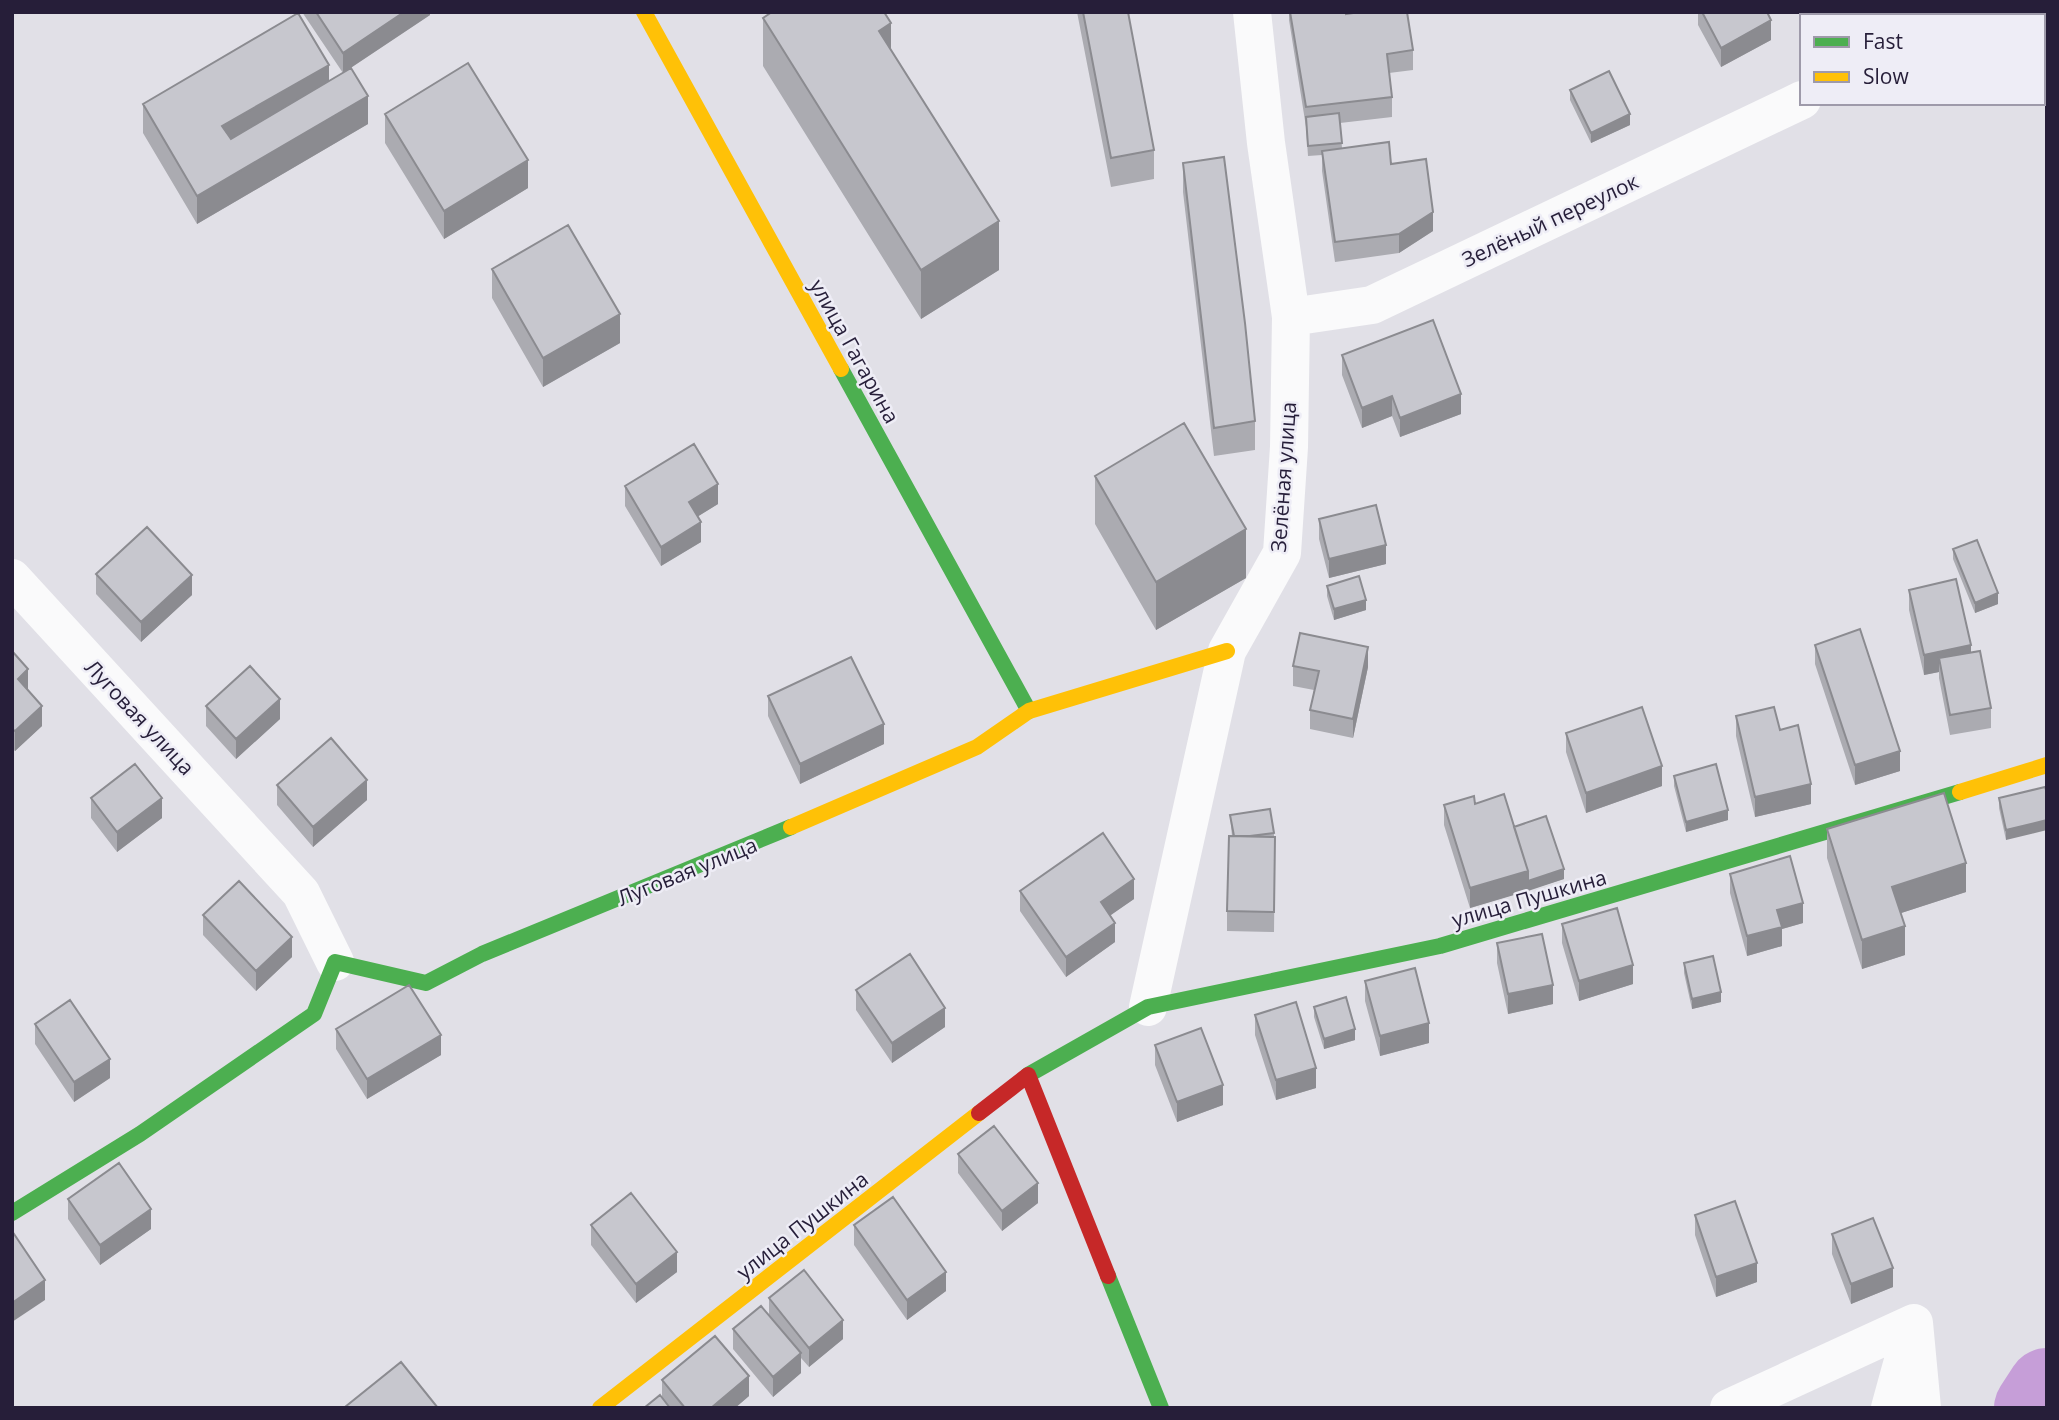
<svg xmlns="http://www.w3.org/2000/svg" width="2059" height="1420" viewBox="0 0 2059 1420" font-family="'Open Sans',sans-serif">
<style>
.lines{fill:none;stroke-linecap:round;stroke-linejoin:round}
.river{stroke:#c69ed8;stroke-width:80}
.street{stroke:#fafafb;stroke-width:38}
.fast{stroke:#4caf50;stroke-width:16}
.slow{stroke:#ffc107;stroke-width:16}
.jam{stroke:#c62828;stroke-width:16}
.wall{fill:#ababb1}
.shaded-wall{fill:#8b8b90}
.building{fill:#c7c7ce;stroke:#8b8b90;stroke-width:2}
.labels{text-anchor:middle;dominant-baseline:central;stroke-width:5;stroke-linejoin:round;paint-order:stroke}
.street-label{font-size:21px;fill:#261e39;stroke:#eeedf6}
</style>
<rect width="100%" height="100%" fill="#e1e0e7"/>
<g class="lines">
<path class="river" d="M 2034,1408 L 2047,1388"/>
<path class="street" d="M 1859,12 L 1860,16
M 1948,16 L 1954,12
M 1291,317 L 1372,305 L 1802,100
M 12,578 L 301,893 L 335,962
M 1148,1007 L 1227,651 L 1282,553 L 1289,447 L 1291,317 L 1266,143 L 1252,12
M 1729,1408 L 1914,1323 L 1922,1408
M 1890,1408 L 1907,1346"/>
<path class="fast" d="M 841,369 L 1029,711
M 1028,1075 L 1148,1007 L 1440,946 L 1960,792
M 12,1213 L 140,1134 L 314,1014 L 335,962 L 426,983 L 482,954 L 791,827
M 1108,1276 L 1161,1408"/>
<path class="slow" d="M 644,12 L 841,369
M 1960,792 L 2047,765
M 791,827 L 977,747 L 1029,711 L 1227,651
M 600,1408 L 979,1113"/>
<path class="jam" d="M 979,1113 L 1028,1075 L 1108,1276"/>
</g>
<path class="wall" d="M 302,12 L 430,12 L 430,15 L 343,73 Z
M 1077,12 L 1128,12 L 1154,150 L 1154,179 L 1111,187 Z
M 1289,12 L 1407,12 L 1413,50 L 1413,70 L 1389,73 L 1392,97 L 1392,117 L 1340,123 L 1342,148 L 1391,164 L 1433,231 L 1399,253 L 1335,262 L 1322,171 L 1322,155 L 1308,156 L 1306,127 L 1289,20 Z
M 1698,12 L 1767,12 L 1771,40 L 1721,67 L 1698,25 Z
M 763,18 L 891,50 L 999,270 L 921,319 L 763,66 Z
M 329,81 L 368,124 L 197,224 L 143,133 L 143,104 Z
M 1570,90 L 1630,125 L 1591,143 L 1570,100 Z
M 385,114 L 528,188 L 444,239 L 385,143 Z
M 1183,163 L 1255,421 L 1255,450 L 1214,456 L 1183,192 Z
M 492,269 L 620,343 L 543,387 L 492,298 Z
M 1342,355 L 1461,414 L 1400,437 L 1392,416 L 1362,428 L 1342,375 Z
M 1095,476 L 1246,578 L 1156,630 L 1095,524 Z
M 625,486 L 718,504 L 698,516 L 701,542 L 661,566 L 625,506 Z
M 1319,519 L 1386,564 L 1329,578 L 1319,539 Z
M 1953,549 L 1998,604 L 1975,613 L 1953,559 Z
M 96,574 L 192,595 L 141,642 L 96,594 Z
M 1327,586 L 1366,610 L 1334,620 L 1327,596 Z
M 1909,590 L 1971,653 L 1991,708 L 1991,728 L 1950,735 L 1939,678 L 1939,672 L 1924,675 L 1909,610 Z
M 1815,645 L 1900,771 L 1855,785 L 1815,664 Z
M 12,651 L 28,689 L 27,690 L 42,726 L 15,751 L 12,748 Z
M 1293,666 L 1368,667 L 1353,738 L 1310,729 L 1310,710 L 1314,690 L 1293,686 Z
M 768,696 L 884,744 L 800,784 L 768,716 Z
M 206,706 L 280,719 L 236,759 L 206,726 Z
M 1736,716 L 1780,730 L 1811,804 L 1755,817 L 1736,736 Z
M 1566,733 L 1662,786 L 1586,813 L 1566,752 Z
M 1674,776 L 1728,820 L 1686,832 L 1674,786 Z
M 277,785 L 367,800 L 313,847 L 277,805 Z
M 2045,787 L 2006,840 L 1999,808 L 1999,798 Z
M 91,798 L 162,818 L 117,852 L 91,818 Z
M 1475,804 L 1514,827 L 1564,879 L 1470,908 L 1444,825 L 1444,805 Z
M 1230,815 L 1274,833 L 1274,837 L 1275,837 L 1274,932 L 1227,931 L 1227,911 L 1232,836 Z
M 1827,829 L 1966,892 L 1901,913 L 1905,955 L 1862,969 L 1827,858 Z
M 1730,874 L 1803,923 L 1782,929 L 1782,946 L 1747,956 L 1730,893 Z
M 1020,891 L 1134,899 L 1110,915 L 1115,942 L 1066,977 L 1020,911 Z
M 203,915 L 292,957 L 256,991 L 203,935 Z
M 1562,924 L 1633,984 L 1579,1001 L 1562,943 Z
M 1497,943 L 1553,1004 L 1508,1014 L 1497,963 Z
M 1684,963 L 1721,1002 L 1692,1009 L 1684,973 Z
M 1365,981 L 1429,1043 L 1380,1056 L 1365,1001 Z
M 856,990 L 945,1027 L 892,1063 L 856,1010 Z
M 1314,1007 L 1355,1040 L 1324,1049 L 1314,1017 Z
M 1255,1015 L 1316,1088 L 1276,1100 L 1255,1035 Z
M 35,1024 L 110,1078 L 74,1102 L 35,1044 Z
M 336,1029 L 441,1055 L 367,1099 L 336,1049 Z
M 1155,1045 L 1223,1105 L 1177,1122 L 1155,1065 Z
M 958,1154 L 1038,1203 L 1002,1231 L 958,1173 Z
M 68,1199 L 151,1229 L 100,1265 L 68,1219 Z
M 1695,1215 L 1757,1282 L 1716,1297 L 1695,1235 Z
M 591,1225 L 677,1272 L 636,1303 L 591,1245 Z
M 854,1225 L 946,1291 L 907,1320 L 854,1245 Z
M 1832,1234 L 1893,1287 L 1851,1304 L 1832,1254 Z
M 769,1298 L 843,1339 L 809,1367 L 801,1358 L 801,1373 L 773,1397 L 733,1349 L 733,1329 L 769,1315 Z
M 662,1380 L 749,1396 L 735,1408 L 644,1408 L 662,1398 Z"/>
<path class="shaded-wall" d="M 404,12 L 430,12 L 430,15 L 343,73 L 343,53 Z
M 1771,20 L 1771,40 L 1721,67 L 1721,48 Z
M 891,23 L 891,72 L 879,31 Z
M 329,65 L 329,94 L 222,154 L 222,126 Z
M 368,96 L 368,124 L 197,224 L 197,196 Z
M 1630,114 L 1630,125 L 1591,143 L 1591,133 Z
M 528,160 L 528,188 L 444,239 L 444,211 Z
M 1433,212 L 1433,231 L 1399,253 L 1399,234 Z
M 999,221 L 999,270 L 921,319 L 921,270 Z
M 620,314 L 620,343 L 543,387 L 543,358 Z
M 1461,394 L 1461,414 L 1400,437 L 1400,418 Z
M 1392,396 L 1392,416 L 1362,428 L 1362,408 Z
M 718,484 L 718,504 L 689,522 L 689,502 Z
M 701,522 L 701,542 L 661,566 L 661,547 Z
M 1246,529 L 1246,578 L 1156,630 L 1156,582 Z
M 1386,545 L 1386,564 L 1329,578 L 1329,559 Z
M 192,575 L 192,595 L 141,642 L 141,622 Z
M 1998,593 L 1998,604 L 1975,613 L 1975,603 Z
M 1366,600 L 1366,610 L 1334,620 L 1334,609 Z
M 1971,645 L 1971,665 L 1939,658 L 1939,672 L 1924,675 L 1924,655 Z
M 1368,647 L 1368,667 L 1353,738 L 1353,719 Z
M 28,669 L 28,689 L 18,699 L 18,679 Z
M 280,699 L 280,719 L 236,759 L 236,739 Z
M 42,706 L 42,726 L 15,751 L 15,731 Z
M 884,724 L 884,744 L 800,784 L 800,764 Z
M 1900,751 L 1900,771 L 1855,785 L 1855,765 Z
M 1662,766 L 1662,786 L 1586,813 L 1586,793 Z
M 367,780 L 367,800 L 313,847 L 313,827 Z
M 1811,784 L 1811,804 L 1755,817 L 1755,797 Z
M 162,798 L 162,818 L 117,852 L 117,832 Z
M 1728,810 L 1728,820 L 1686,832 L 1686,822 Z
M 2047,820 L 2047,830 L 2006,840 L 2006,830 Z
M 1966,863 L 1966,892 L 1892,916 L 1892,887 Z
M 1564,869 L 1564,879 L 1528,891 L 1528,881 Z
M 1528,871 L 1528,891 L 1470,908 L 1470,888 Z
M 1134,879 L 1134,899 L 1101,922 L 1101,902 Z
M 1803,903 L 1803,923 L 1782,929 L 1782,946 L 1747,956 L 1747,936 L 1777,910 Z
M 1115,923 L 1115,942 L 1066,977 L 1066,957 Z
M 1905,926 L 1905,955 L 1862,969 L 1862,940 Z
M 292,937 L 292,957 L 256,991 L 256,971 Z
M 1633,965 L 1633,984 L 1579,1001 L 1579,981 Z
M 1553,985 L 1553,1004 L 1508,1014 L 1508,994 Z
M 1721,992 L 1721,1002 L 1692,1009 L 1692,999 Z
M 945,1008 L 945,1027 L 892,1063 L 892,1043 Z
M 1429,1023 L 1429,1043 L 1380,1056 L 1380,1036 Z
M 1355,1029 L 1355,1040 L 1324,1049 L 1324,1039 Z
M 441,1035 L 441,1055 L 367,1099 L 367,1079 Z
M 110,1059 L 110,1078 L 74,1102 L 74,1082 Z
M 1316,1068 L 1316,1088 L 1276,1100 L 1276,1080 Z
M 1223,1085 L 1223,1105 L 1177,1122 L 1177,1102 Z
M 1038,1183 L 1038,1203 L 1002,1231 L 1002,1211 Z
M 151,1209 L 151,1229 L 100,1265 L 100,1245 Z
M 677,1252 L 677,1272 L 636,1303 L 636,1284 Z
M 1757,1263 L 1757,1282 L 1716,1297 L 1716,1277 Z
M 1893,1268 L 1893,1287 L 1851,1304 L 1851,1284 Z
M 946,1272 L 946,1291 L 907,1320 L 907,1300 Z
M 45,1280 L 45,1300 L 12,1322 L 12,1303 Z
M 843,1320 L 843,1339 L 809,1367 L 809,1348 Z
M 801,1353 L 801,1373 L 773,1397 L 773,1377 Z
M 749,1376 L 749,1396 L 735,1408 L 711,1408 Z"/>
<path class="building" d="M 316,12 L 404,12 L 343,53 Z
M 772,12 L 884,12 L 891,23 L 879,31 L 999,221 L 921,270 L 763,18 Z
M 1083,12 L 1128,12 L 1154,150 L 1111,158 Z
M 1290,12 L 1346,12 L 1346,14 L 1360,12 L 1407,12 L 1413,50 L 1387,54 L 1392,97 L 1306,107 Z
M 1702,12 L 1767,12 L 1771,20 L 1721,48 Z
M 298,13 L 329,65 L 222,126 L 231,139 L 351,68 L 368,96 L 197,196 L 143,104 Z
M 468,63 L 528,160 L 444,211 L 385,114 Z
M 1609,71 L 1630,114 L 1591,133 L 1570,90 Z
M 1339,113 L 1342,143 L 1308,146 L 1306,117 Z
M 1389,142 L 1391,164 L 1426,159 L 1433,212 L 1399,234 L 1335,242 L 1322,151 Z
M 1224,157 L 1245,323 L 1255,421 L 1214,428 L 1183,163 Z
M 568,225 L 620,314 L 543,358 L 492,269 Z
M 1433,320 L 1461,394 L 1400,418 L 1392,396 L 1362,408 L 1342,355 Z
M 1184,423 L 1246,529 L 1156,582 L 1095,476 Z
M 694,444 L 718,484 L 689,502 L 701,522 L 661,547 L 625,486 Z
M 1376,505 L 1386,545 L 1329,559 L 1319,519 Z
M 147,527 L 192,575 L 141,622 L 96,574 Z
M 1977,540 L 1998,593 L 1975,603 L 1953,549 Z
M 1359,576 L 1366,600 L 1334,609 L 1327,586 Z
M 1956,579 L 1971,645 L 1924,655 L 1909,590 Z
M 1860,629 L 1900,751 L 1855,765 L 1815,645 Z
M 1300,633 L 1368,647 L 1353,719 L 1310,710 L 1319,671 L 1293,666 Z
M 12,651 L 28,669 L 18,679 L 42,706 L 15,731 L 12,729 Z
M 1980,651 L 1991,708 L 1950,715 L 1939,658 Z
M 851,657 L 884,724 L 800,764 L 768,696 Z
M 250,666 L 280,699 L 236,739 L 206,706 Z
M 1642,707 L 1662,766 L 1586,793 L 1566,733 Z
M 1774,707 L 1780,730 L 1798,725 L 1811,784 L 1755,797 L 1736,716 Z
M 331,738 L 367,780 L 313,827 L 277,785 Z
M 135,764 L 162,798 L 117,832 L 91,798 Z
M 1716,764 L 1728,810 L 1686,822 L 1674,776 Z
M 2045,787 L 2047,793 L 2047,820 L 2006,830 L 1999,798 Z
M 1944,793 L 1966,863 L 1892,887 L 1905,926 L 1862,940 L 1827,829 Z
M 1504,794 L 1528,871 L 1470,888 L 1444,805 L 1474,796 L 1475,804 Z
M 1270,809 L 1274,833 L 1250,836 L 1234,836 L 1230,815 Z
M 1546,816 L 1564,869 L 1528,881 L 1528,871 L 1514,827 Z
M 1103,833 L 1134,879 L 1101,902 L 1115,923 L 1066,957 L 1020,891 Z
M 1229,836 L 1275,837 L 1274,912 L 1227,911 Z
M 1790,856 L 1803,903 L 1777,910 L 1782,927 L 1747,936 L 1730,874 Z
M 239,881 L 292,937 L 256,971 L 203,915 Z
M 1617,908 L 1633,965 L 1579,981 L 1562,924 Z
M 1542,934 L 1553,985 L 1508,994 L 1497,943 Z
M 910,954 L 945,1008 L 892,1043 L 856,990 Z
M 1713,956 L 1721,992 L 1692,999 L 1684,963 Z
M 1415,968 L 1429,1023 L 1380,1036 L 1365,981 Z
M 409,985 L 441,1035 L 367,1079 L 336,1029 Z
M 1346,997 L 1355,1029 L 1324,1039 L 1314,1007 Z
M 70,1000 L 110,1059 L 74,1082 L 35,1024 Z
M 1296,1002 L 1316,1068 L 1276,1080 L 1255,1015 Z
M 1201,1028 L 1223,1085 L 1177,1102 L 1155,1045 Z
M 994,1126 L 1038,1183 L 1002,1211 L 958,1154 Z
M 119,1163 L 151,1209 L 100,1245 L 68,1199 Z
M 631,1193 L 677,1252 L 636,1284 L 591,1225 Z
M 893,1197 L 946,1272 L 907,1300 L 854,1225 Z
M 1735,1201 L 1757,1263 L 1716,1277 L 1695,1215 Z
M 1873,1218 L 1893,1268 L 1851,1284 L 1832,1234 Z
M 12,1231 L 45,1280 L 12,1303 Z
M 804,1270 L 843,1320 L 809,1348 L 769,1298 Z
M 761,1306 L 801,1353 L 773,1377 L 733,1329 Z
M 715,1336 L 749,1376 L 711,1408 L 685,1408 L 662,1380 Z
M 401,1362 L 438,1408 L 345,1408 L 345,1407 Z
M 660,1395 L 670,1408 L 644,1408 Z"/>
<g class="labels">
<g class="street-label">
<text transform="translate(1550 220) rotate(-25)">Зелёный переулок</text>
<text transform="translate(855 351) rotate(61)">улица Гагарина</text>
<text transform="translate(1283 477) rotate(-86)">Зелёная улица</text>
<text transform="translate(140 717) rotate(47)">Луговая улица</text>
<text transform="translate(687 871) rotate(-22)">Луговая улица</text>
<text transform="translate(1529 898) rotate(-16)">улица Пушкина</text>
<text transform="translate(802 1225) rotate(-38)">улица Пушкина</text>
</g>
</g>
<rect width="2059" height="1420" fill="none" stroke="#261e39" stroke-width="28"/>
<rect x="1800" y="14" width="245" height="91" fill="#eeedf6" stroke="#9e9aaa" stroke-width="2"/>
<rect x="1814" y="37" width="35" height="10" fill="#4caf50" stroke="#9e9aaa" stroke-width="2"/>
<text x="1863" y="49" font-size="21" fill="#261e39">Fast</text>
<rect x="1814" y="72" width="35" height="10" fill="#ffc107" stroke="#9e9aaa" stroke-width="2"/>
<text x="1863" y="84" font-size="21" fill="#261e39">Slow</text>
</svg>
